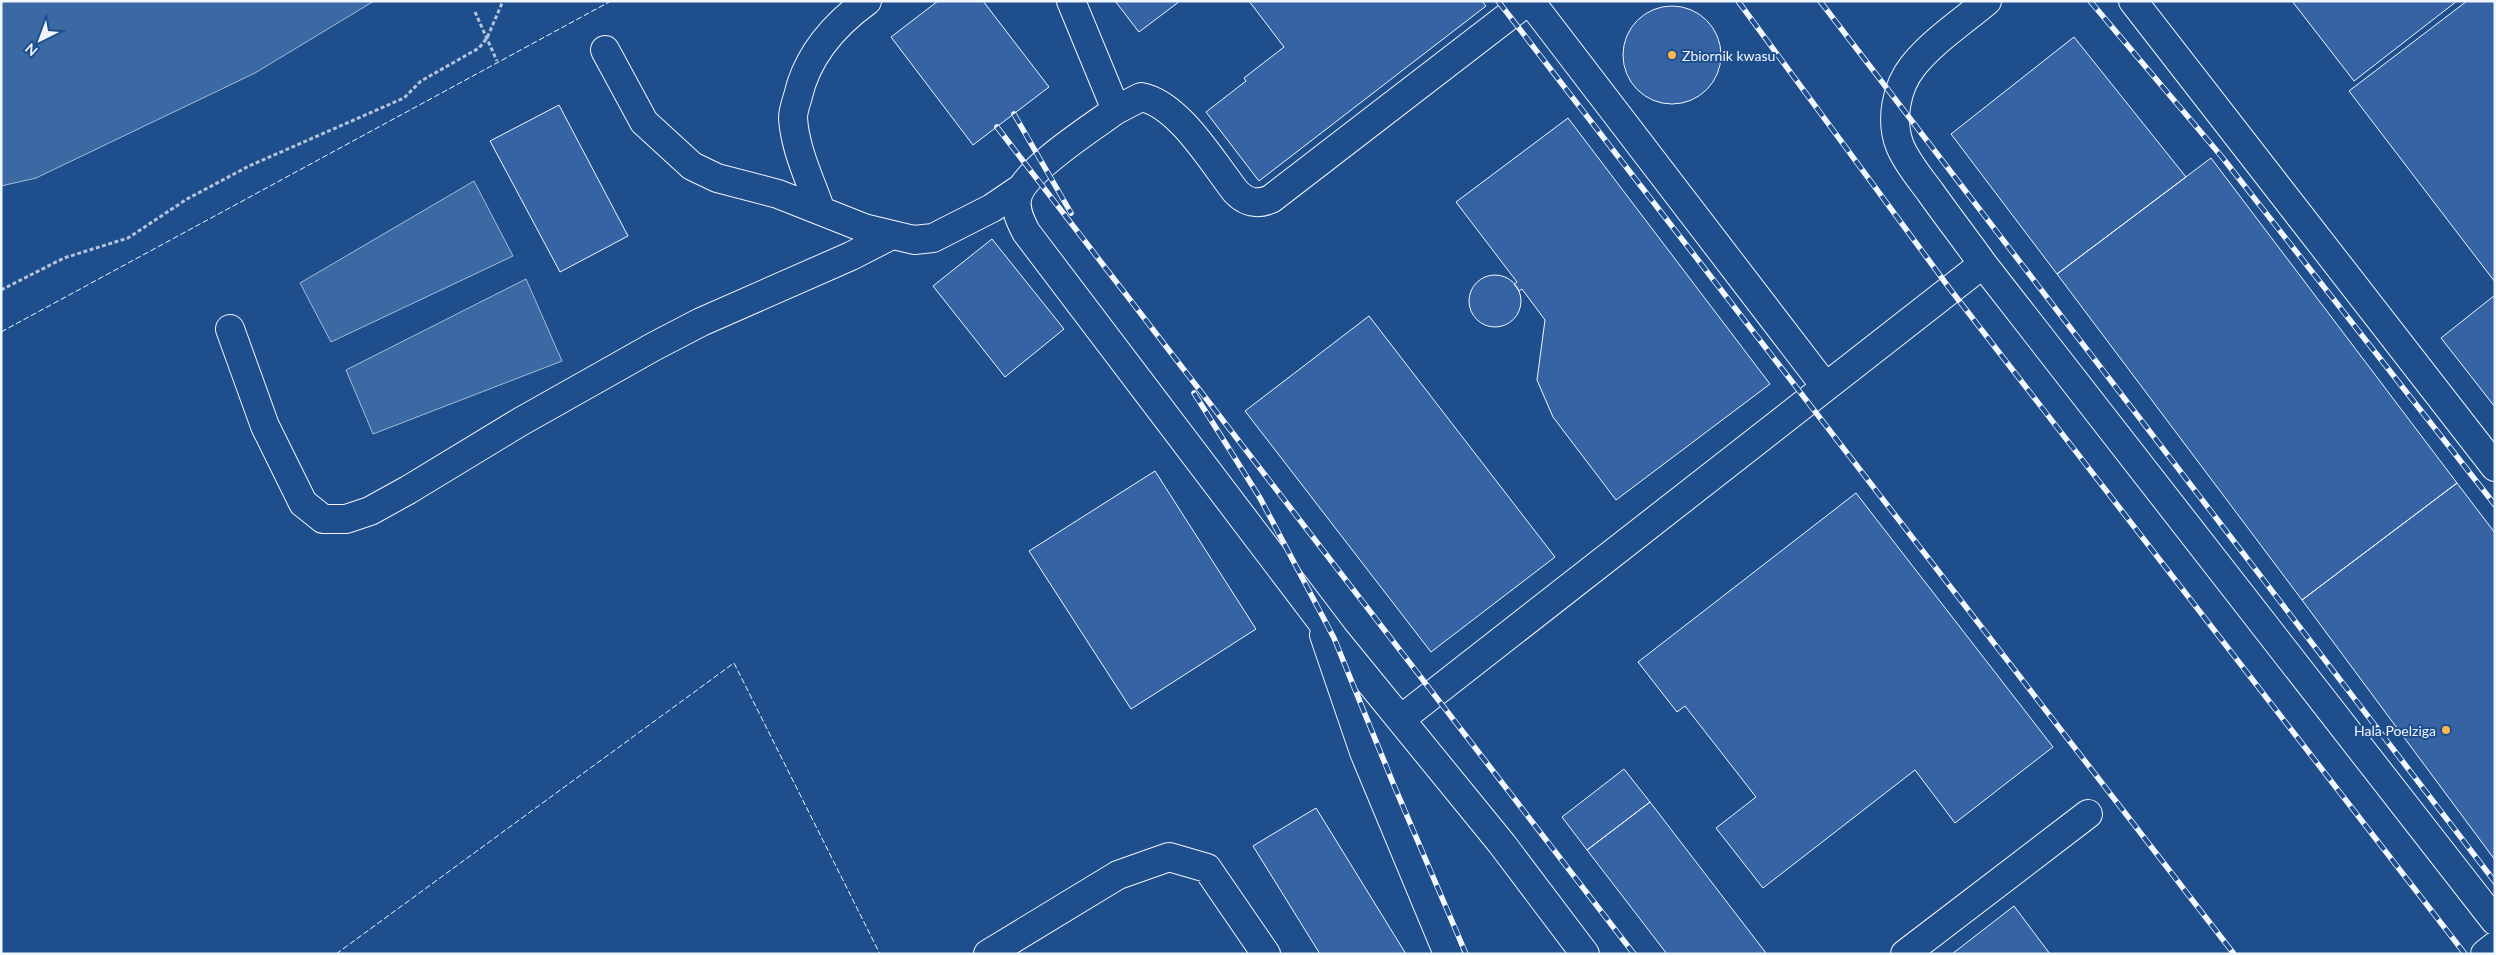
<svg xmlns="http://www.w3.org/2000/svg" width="2496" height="955" viewBox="0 0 2496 955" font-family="Lato,sans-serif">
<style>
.water{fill:#3b69a3;stroke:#a8bbd7}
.building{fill:#3563a3;stroke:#f2f6ff}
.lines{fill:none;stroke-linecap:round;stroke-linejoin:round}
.minor-casing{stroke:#f2f6ff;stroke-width:30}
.path{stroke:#b3c4dc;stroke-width:3;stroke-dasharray:4 2.5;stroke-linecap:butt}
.minor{stroke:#1f4e8c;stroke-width:28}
.rail-casing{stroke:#f2f6ff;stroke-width:5.5}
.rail{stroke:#1f4e8c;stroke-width:4;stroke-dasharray:11;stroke-linecap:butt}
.fence{stroke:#f2f6ff;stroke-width:1;stroke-dasharray:6 2.5;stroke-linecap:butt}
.poi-dot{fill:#ffb74d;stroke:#1f4e8c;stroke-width:2}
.labels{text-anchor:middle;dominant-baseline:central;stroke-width:4;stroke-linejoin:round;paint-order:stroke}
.poi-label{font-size:14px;fill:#f2f6ff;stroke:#1f4e8c;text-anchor:start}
</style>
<rect width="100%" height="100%" fill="#1f4e8c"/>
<path class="water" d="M 1,1 L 374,1 L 255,73 L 36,178 L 1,186 Z
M 474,181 L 513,256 L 331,342 L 300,283 Z
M 526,279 L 562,361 L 373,434 L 346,370 Z"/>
<path class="building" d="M 938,1 L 983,1 L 1049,87 L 973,145 L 891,37 Z
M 1115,1 L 1180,1 L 1139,32 Z
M 1249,1 L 1482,1 L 1486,6 L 1259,181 L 1206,112 L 1246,81 L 1244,78 L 1284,47 Z
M 2292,1 L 2457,1 L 2354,81 Z
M 2467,1 L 2495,1 L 2495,282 L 2349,91 Z
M1623 55a49 49 0 1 1 98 0a49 49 0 1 1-98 0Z
M 2074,37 L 2186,177 L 2057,274 L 1951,134 Z
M 559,105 L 628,236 L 560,272 L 490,141 Z
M 1568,118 L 1770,384 L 1616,500 L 1553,417 L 1537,380 L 1545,320 L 1522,289 L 1519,291 L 1514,284 L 1517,282 L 1456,202 Z
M 2211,158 L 2457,483 L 2302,600 L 2057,274 Z
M 992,239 L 1064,329 L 1005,377 L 933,286 Z
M1469 301a26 26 0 1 1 52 0a26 26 0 1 1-52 0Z
M 2495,295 L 2495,407 L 2441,338 Z
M 1369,316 L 1555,557 L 1431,652 L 1245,411 Z
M 1155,471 L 1256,629 L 1131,709 L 1029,551 Z
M 2457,483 L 2495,533 L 2495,860 L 2302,600 Z
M 1856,493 L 2053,747 L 1955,823 L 1915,770 L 1763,888 L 1716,828 L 1756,797 L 1685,706 L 1677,712 L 1638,662 Z
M 1624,769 L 1650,802 L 1587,850 L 1562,817 Z
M 1650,802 L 1766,953 L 1765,954 L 1667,954 L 1587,850 Z
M 1316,808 L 1406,954 L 1320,954 L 1253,846 Z
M 2014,906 L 2050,954 L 1952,954 Z"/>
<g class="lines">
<defs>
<path id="minor" d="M 1071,1 L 1116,110 C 1093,127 1021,172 1017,199 C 1015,211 1021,222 1026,232 L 1334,638 L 1502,844 L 1585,954
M 1530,1 L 1825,386
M 2133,1 L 2495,467
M 605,50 L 644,122 L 692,166 L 717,178 L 778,194 L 864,228 L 914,240 L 933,238 L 992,208 L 1020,189
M 1116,110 L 1141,97 C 1179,104 1213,163 1236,192 C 1247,203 1257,205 1271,199 L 1528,1
M 821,211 C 811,182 795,150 793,118 C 793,111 796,103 798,96 C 807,56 834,25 867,1
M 1983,264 L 2495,921
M 230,329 L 265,426 L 303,503 L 323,519 L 346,519 L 370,511 L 408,490 L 520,422 L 653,347 L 701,322 L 851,256 L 890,236
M 1324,635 L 1364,752 L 1448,954
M 1401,719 L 1983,264 C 1966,240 1948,217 1931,193 C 1920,178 1907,163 1900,146 C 1890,121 1896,87 1913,66 C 1933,41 1962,22 1987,1
M 988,954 L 1118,875 L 1169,857 L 1207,868 L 1266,954
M 1905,954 L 2088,814
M 2485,954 L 2495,946"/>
</defs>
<use href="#minor" class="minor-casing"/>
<path class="path" d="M 475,12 L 497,61
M 1,290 L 64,258 L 128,238 L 187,199 L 249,166 L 404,98 L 421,81 L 479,48 L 487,38 L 503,1"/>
<use href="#minor" class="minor"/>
<defs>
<path id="rail" d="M 1498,1 L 2234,954
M 1738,1 L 1950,289 L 2465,954
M 1820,1 L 2495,882
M 2090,1 L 2222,157 L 2495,505
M 1014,114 L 1071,213
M 997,127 L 1634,954
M 1194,393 L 1260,498 L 1334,638 L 1393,783 L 1466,954"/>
</defs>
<use href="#rail" class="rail-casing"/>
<use href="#rail" class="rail"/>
<path class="fence" d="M 1,332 L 611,1
M 336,954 L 734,663 L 880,954"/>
</g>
<g class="poi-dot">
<circle cx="1672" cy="55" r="5"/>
<circle cx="2446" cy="730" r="5"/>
</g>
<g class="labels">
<g class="poi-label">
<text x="1682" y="55">Zbiornik kwasu</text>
<text x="2436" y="730" text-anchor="end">Hala Poelziga</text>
</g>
</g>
<rect width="2496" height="955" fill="none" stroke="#f2f6ff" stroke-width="5"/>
<g transform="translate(40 40) rotate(222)" stroke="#1f4e8c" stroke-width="4" paint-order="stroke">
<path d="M0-4L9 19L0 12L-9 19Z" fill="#f2f6ff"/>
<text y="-8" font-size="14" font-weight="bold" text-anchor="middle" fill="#f2f6ff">N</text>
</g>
</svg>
